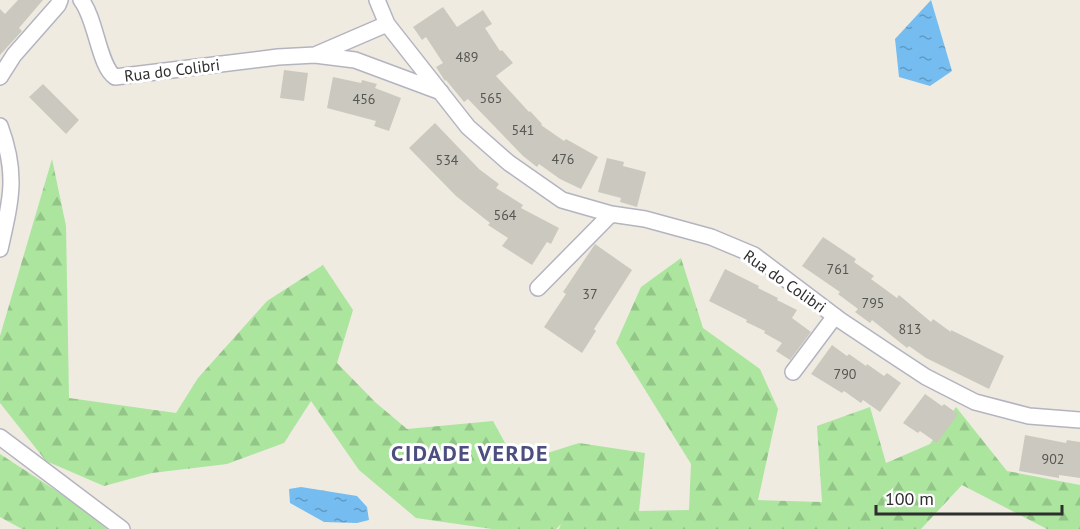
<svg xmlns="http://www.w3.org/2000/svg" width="1080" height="529" viewBox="0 0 1080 529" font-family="'PT Sans',sans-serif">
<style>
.forest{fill:url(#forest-firs)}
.water{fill:url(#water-ripples)}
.building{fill:#cbc9bf}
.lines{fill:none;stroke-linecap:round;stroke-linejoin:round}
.street-casing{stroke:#b4b4c1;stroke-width:18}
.street{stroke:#fff;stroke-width:15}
.labels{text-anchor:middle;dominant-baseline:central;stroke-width:6;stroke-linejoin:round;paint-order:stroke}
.number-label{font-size:14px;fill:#555552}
.street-label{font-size:16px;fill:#2e2e2e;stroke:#fff}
.district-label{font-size:22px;font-weight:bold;letter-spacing:1.5px;fill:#4d4e80;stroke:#fff}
</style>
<defs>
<pattern id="forest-firs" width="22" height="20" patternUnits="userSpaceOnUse" patternTransform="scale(1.5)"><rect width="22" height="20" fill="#abe59e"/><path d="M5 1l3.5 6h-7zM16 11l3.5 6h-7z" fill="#93c588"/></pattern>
<pattern id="water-ripples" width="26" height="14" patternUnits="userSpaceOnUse" patternTransform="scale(1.5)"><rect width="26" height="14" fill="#75bdf0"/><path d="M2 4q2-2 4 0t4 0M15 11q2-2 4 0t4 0" fill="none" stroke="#609ac3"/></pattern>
</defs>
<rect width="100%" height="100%" fill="#efebe1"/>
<path class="forest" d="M 52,159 L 66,226 L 69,398 L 176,413 L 198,378 L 267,301 L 323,265 L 353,310 L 337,363 L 375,402 L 407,429 L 493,421 L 516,463 L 579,443 L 645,453 L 639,511 L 689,510 L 691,464 L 616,343 L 641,287 L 681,258 L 703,328 L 760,369 L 778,409 L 758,500 L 822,502 L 817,426 L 870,407 L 886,463 L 930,444 L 956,407 L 1007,471 L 1080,485 L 1080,529 L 1047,529 L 962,485 L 921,529 L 559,529 L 561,524 L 556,529 L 492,529 L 416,518 L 359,470 L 311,401 L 284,443 L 227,464 L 152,473 L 104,486 L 46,461 L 0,403 L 0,336 Z
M 0,454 L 69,499 L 107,529 L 22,529 L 0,517 Z"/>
<path class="water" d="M 931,0 L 952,71 L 930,86 L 899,77 L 895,39 Z
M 301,487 L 357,496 L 367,507 L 369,520 L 357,523 L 324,522 L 290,503 L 289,489 Z"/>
<path class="building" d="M 18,0 L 43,0 L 19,28 L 22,31 L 0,55 L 0,9 L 5,14 Z
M 443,7 L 457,27 L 483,10 L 492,24 L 485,28 L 500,51 L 502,50 L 513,63 L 496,76 L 529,112 L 530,111 L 542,124 L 541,125 L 564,141 L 566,139 L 598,157 L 581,189 L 560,179 L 539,164 L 537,167 L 523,156 L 468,99 L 464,102 L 446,80 L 445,81 L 436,67 L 443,63 L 426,37 L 422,40 L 413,27 Z
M 284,70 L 308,73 L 304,101 L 280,98 Z
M 333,77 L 361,83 L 362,80 L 377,84 L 375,88 L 401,98 L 389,131 L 374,126 L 376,121 L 327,108 Z
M 43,84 L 79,120 L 66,134 L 29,97 Z
M 435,123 L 479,169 L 499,184 L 496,188 L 523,205 L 521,208 L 559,228 L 551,244 L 547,242 L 532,265 L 502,246 L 508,238 L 488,225 L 490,223 L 456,196 L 409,148 Z
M 607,158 L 624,162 L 623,166 L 646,172 L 637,207 L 620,202 L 621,198 L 598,192 Z
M 823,237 L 856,259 L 854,262 L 874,276 L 871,279 L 897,298 L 899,295 L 931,322 L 933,319 L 951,332 L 951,330 L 1004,356 L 989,389 L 926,358 L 909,346 L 907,348 L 872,320 L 870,323 L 855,312 L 858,309 L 838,294 L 840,292 L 802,266 Z
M 595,244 L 632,270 L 594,329 L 596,331 L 582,353 L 544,327 L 566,294 L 563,292 Z
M 725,269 L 759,286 L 758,288 L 778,298 L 777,300 L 797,310 L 792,318 L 811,332 L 790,360 L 776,351 L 782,343 L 764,333 L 765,331 L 746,322 L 747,320 L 709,301 Z
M 832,345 L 847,356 L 849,354 L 866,366 L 867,364 L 884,376 L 887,373 L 901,383 L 880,412 L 863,400 L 861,403 L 844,391 L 842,393 L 811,374 Z
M 925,394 L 942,406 L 944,404 L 958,414 L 937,443 L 920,431 L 918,433 L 903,423 Z
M 1025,435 L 1066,443 L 1067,440 L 1080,442 L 1080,478 L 1059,475 L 1059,478 L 1019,471 Z"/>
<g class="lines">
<defs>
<path id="street" d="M 81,0 C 96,18 99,67 115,77 L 278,57 L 315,55 L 387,24
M 377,0 L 387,24 L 468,127 L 509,163 L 562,200 L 611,214 L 645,219 L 711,237 L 754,255 L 840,320 L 885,350 L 926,377 L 975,402 L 1029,416 L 1080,420
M 315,55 L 355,60 L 441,92
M 0,77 L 14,55 L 58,5 L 60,0
M 0,126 C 18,174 11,200 0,249
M 538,288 L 611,214
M 793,372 L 835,316
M 0,437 L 122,529"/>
</defs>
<use href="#street" class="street-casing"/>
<use href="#street" class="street"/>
</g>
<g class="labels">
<g class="number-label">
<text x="467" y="57">489</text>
<text x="491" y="98">565</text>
<text x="364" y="99">456</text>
<text x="523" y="130">541</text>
<text x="563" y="159">476</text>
<text x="447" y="160">534</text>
<text x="505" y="215">564</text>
<text x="838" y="269">761</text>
<text x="590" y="294">37</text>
<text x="873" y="303">795</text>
<text x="910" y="329">813</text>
<text x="845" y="374">790</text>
<text x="1053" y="459">902</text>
</g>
<g class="street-label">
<text transform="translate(172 70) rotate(-7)">Rua do Colibri</text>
<text transform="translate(785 281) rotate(35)">Rua do Colibri</text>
</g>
<g class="district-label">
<text x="470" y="453">CIDADE VERDE</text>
</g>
</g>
<path d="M876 505v9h186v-9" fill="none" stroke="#2e2e2e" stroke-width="3"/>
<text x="885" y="505" font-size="18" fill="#2e2e2e" stroke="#ffffff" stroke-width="4.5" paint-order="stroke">100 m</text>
</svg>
